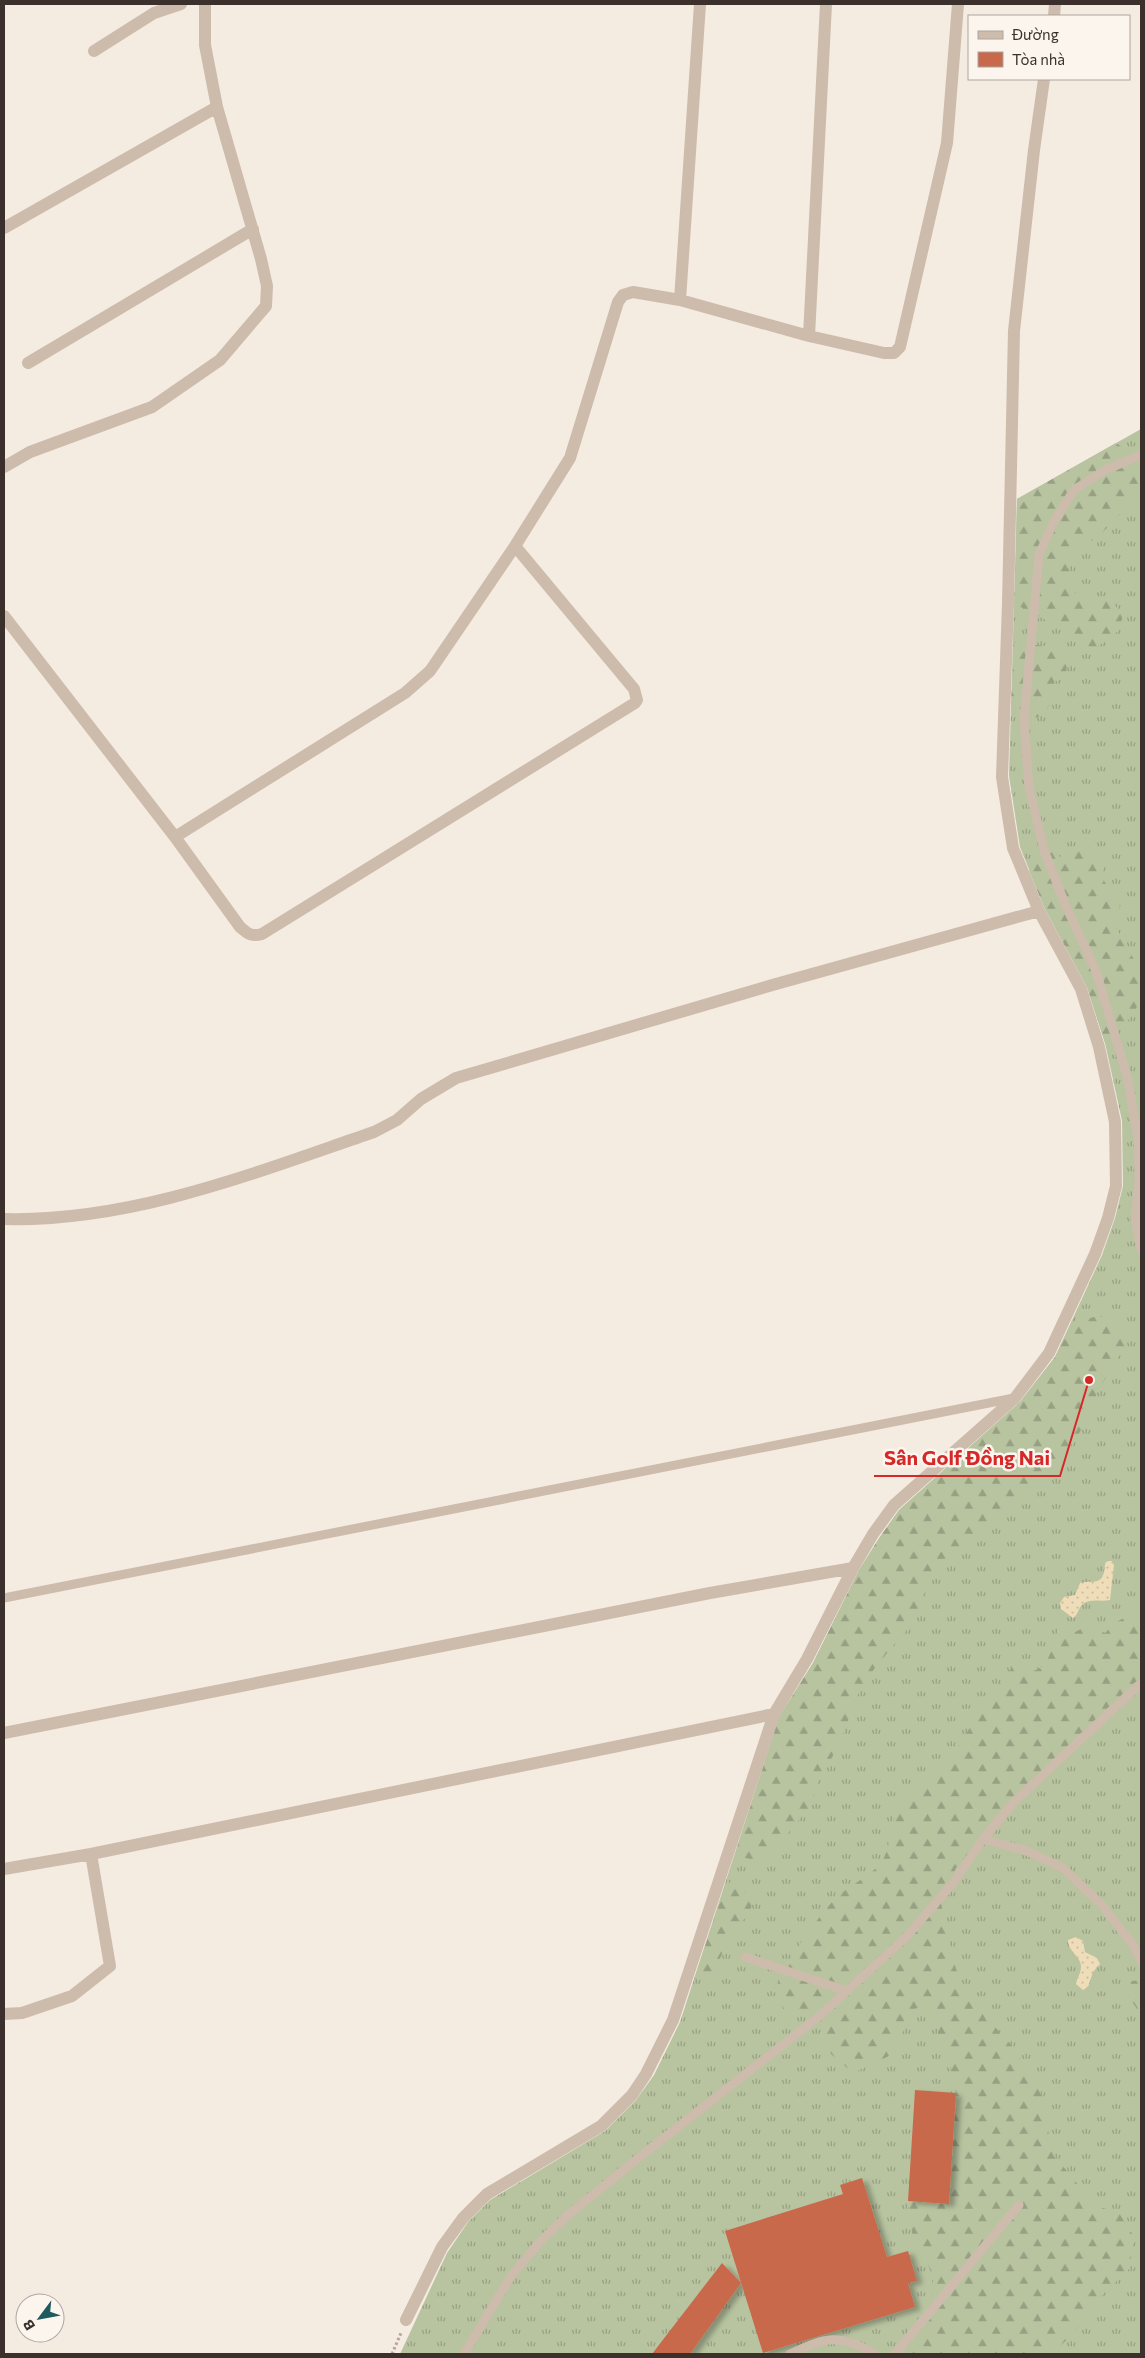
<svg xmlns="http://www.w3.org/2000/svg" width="1145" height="2358" viewBox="0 0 1145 2358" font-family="Commissioner,sans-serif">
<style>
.grass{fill:url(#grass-tufts)}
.forest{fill:url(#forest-firs)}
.sand{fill:url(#sand-dots)}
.building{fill:#c8694b;filter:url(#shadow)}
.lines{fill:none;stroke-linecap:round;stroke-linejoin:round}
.path{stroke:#b9a596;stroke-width:3;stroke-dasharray:2.5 2.5;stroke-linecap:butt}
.service{stroke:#cdbbac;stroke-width:9}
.minor{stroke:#cdbbac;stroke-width:12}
.leader{fill:none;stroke:#d62828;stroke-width:2}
.callout-dot{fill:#d62828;stroke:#fbf5ee;stroke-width:2}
.callout-label{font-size:20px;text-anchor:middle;font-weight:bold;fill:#d62828;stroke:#fbf5ee;stroke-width:5;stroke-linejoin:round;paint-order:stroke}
</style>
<defs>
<pattern id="grass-tufts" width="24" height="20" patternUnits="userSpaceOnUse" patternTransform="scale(1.25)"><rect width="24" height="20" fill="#b8c4a0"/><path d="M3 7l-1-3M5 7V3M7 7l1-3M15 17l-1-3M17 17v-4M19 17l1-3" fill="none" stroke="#97a083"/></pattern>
<pattern id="forest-firs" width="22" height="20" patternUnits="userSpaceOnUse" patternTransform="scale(1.25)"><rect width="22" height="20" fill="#b8c4a0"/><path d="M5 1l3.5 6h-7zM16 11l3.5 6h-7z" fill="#97a083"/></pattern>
<pattern id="sand-dots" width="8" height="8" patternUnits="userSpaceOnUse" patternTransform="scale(1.25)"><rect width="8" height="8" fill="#efdcb8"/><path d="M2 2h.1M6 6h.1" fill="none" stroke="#cebd9e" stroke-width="1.8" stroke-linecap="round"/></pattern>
<filter id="shadow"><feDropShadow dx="5.5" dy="3" stdDeviation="2.5" flood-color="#0004"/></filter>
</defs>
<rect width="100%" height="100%" fill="#f4ebe1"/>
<path class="grass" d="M 1141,429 L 1141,2354 L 400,2354 L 447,2253 L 468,2222 L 490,2200 L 605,2131 L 636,2100 L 654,2075 L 680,2022 L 779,1717 L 813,1663 L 859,1570 L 899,1510 L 1020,1402 L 1055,1357 L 1102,1255 L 1115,1218 L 1123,1186 L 1122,1121 L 1105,1043 L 1087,987 L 1045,909 L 1020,847 L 1009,776 L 1017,499 Z"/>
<path class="forest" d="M 1116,443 C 1141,460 1139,464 1141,493 L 1101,534 L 1079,550 L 1069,564 L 1067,577 L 1074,592 L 1083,602 L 1111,600 L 1123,616 L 1118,631 L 1088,654 L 1055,621 L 1046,620 L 1015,604 L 1017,499 Z
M 1014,643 L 1046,646 L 1059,651 L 1067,663 L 1066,675 L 1053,683 L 1054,695 L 1044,715 L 1034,718 L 1011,713 Z
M 1083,843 L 1096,850 L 1103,862 L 1104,881 L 1116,896 L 1120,907 L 1116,915 L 1115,926 L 1141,972 L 1141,999 L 1132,1016 L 1105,1043 L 1087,987 L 1045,909 L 1029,871 L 1038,855 L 1054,852 L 1061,858 L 1072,856 L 1075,848 Z
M 1094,1317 C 1116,1316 1118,1322 1129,1340 L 1097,1392 L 1092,1411 L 1084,1426 L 1053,1471 L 1032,1489 L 1004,1508 L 964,1553 L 950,1558 L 938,1572 L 928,1586 L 910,1626 L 877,1665 L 860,1689 L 839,1745 L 816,1786 L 812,1804 L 771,1854 L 760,1862 L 735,1855 L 779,1717 L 813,1663 L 859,1570 L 879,1538 L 899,1510 L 1020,1402 L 1055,1357 L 1071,1323 Z
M 1138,1611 L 1141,1614 L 1141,1677 L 1011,1799 L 980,1836 L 925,1910 L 901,1935 L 814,2015 L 803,2017 L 787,2013 C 780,2003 775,1995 778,1982 C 781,1969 827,1904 839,1895 C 850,1886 872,1874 881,1863 C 892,1847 889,1826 898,1809 C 906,1794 921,1791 932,1780 C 965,1746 981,1699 1014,1666 C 1018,1667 1025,1671 1030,1671 C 1050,1671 1054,1640 1059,1626 L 1075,1632 L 1089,1625 L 1105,1633 L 1116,1622 Z
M 727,1881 L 747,1894 L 753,1903 L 747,1917 L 732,1929 L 715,1971 L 708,1978 L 694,1979 Z
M 941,1903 L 953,1960 L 965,1994 L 1013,2047 L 1040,2089 L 1053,2155 L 1074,2179 L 1091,2204 L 1119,2213 L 1133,2235 L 1130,2268 L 1101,2296 L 1074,2333 L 1056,2350 L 1036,2347 L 1027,2354 L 901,2354 L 935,2313 L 931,2299 L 933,2280 L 925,2254 L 913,2240 L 908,2201 L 949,2204 L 956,2093 L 951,2068 L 940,2044 L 936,2020 L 922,2007 L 906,2011 L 906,2026 L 889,2056 L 853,2073 L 831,2054 L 819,2022 L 908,1941 Z
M 1141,1980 L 1141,2015 L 1125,1991 L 1132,1981 Z"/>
<path class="sand" d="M 1109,1561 L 1112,1561 L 1114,1565 L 1110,1600 C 1101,1602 1089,1598 1082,1605 C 1078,1609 1078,1615 1073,1618 L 1061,1609 L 1060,1603 L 1064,1597 L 1075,1595 L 1080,1583 C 1088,1580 1100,1585 1103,1575 C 1105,1572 1104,1566 1106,1562 Z
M 1076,1937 L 1083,1941 L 1085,1952 L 1097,1958 L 1100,1964 L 1093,1972 L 1088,1987 L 1083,1990 L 1076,1984 C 1077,1978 1081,1973 1081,1967 C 1081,1956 1068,1952 1068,1940 Z"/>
<path class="building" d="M 915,2090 L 956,2093 L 949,2204 L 908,2201 Z
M 862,2178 L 887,2257 L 908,2251 L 917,2281 L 908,2283 L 915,2307 L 763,2353 L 725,2231 L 843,2194 L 840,2185 Z
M 722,2263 L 741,2283 L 690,2354 L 652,2354 Z"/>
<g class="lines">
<path class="path" d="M 392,2354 L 401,2333"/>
<path class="service" d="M 1141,455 L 1105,470 L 1074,490 L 1054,521 L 1039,555 L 1024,719 L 1029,787 L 1044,850 L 1065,904 L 1096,971 L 1128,1080 L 1138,1139 L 1139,1179 L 1135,1219 L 1141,1250
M 4,1598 L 1014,1398
M 983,1839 L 1027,1851 L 1063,1868 L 1102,1905 L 1133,1945 L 1141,1961
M 745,1957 L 847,1991
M 464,2354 L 511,2276 L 539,2243 L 568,2215 L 637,2159 L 817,2018 L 905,1938 L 953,1883 L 983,1839 L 1014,1802 L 1141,1683
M 790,2354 C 826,2337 839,2333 875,2354
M 895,2354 L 1019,2205"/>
<path class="minor" d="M 1054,16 L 1055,4
M 94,51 L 154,13 L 181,4
M 4,228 L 217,107
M 680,300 L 700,4
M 809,336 L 826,4
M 28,363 L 253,229
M 4,467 L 30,452 L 152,407 L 220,360 L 266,306 L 267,286 L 261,259 L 217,107 L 205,45 L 205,4
M 4,616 L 175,837 L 240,927 C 248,934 252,937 262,934 L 635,703 L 637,700 L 634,689 L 515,546
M 175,837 L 405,693 L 430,671 L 515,546 L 570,458 L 618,302 L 623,295 L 633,292 L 680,300 L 809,336 L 884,353 L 894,353 L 900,347 L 947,143 L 958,4
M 4,1219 C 132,1222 254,1173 374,1132 L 397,1120 L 421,1099 L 456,1078 L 776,984 L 1039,911
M 4,1733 L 710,1593 L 853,1568
M 4,1869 L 91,1854 L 774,1714
M 4,2014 L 22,2013 L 72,1996 L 110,1966 L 91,1854
M 406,2320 L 442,2247 L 463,2218 L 487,2194 L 601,2126 L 632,2095 L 646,2074 L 673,2020 L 774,1714 L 807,1659 L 853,1568 L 873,1534 L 894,1505 L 1015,1398 L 1049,1353 L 1095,1254 L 1108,1218 L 1116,1186 L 1115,1122 L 1099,1047 L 1081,989 L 1039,911 L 1013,848 L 1002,777 L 1008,603 L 1014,331 L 1034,150 L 1044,79"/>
</g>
<path class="leader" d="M1089 1380L1060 1476H874"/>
<circle class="callout-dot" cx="1089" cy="1380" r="5"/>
<g class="callout-label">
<text x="967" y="1465">Sân Golf Đồng Nai</text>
</g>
<rect width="1145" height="2358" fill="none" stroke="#3b302b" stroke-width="10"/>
<rect x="968" y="15" width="162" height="65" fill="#fbf5ee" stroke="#aea6a0"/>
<rect x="978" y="31" width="25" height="8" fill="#cdbbac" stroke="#aea6a0"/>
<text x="1012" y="40" font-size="15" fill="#3b302b">Đường</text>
<rect x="978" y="52" width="25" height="15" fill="#c8694b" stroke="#aea6a0"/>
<text x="1012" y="65" font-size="15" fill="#3b302b">Tòa nhà</text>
<g transform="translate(40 2318) rotate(238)"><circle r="24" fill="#fbf5ee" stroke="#aea6a0"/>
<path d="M0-4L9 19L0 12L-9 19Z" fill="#1f5a5e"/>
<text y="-8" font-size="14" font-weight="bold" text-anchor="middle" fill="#3b302b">B</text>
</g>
</svg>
